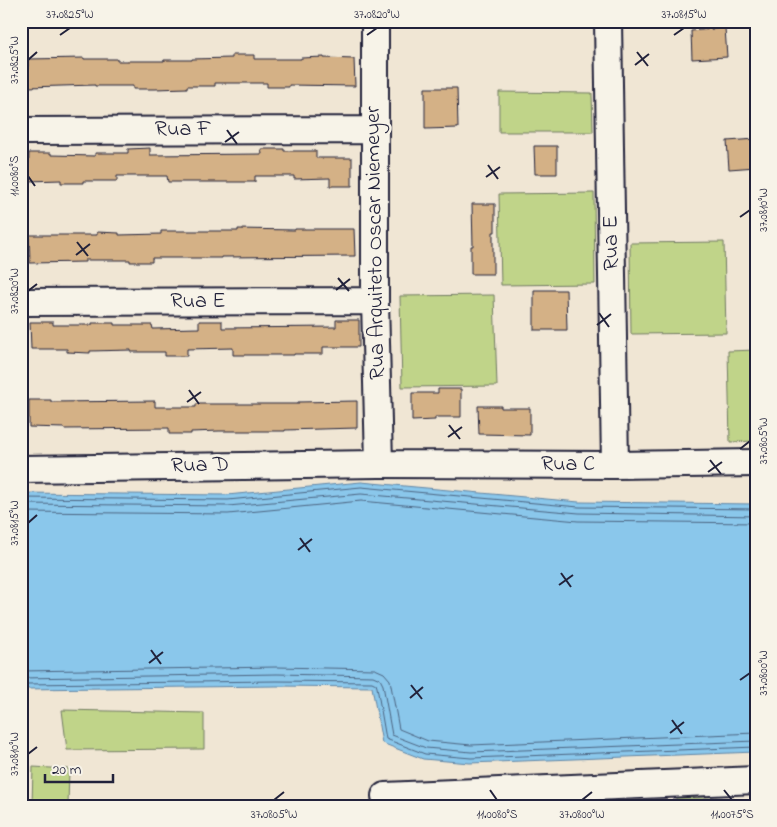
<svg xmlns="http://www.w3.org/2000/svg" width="777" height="827" viewBox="0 0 777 827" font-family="'Indie Flower',sans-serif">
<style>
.green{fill:#c0d489;stroke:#717b62}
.water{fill:#8ac7eb;stroke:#6085a5}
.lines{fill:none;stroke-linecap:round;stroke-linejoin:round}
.shore{stroke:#4c6481;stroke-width:1}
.building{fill:#d4b186;stroke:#22223b}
.street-casing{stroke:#22223b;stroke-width:30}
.street{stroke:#f7f3e8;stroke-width:26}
.ticks{fill:none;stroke:#22223b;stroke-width:2}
.labels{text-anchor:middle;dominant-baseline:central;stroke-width:5;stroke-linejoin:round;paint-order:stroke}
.street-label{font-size:22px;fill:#22223b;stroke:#f7f3e8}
.neatline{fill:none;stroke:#22223b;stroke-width:2}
.ticks-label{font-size:12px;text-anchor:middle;fill:#22223b}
</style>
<rect width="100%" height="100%" fill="#f0e6d4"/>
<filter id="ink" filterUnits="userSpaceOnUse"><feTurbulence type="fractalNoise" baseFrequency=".02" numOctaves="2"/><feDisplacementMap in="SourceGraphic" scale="10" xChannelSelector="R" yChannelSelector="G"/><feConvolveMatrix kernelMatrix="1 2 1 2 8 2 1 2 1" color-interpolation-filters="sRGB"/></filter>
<g filter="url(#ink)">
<path class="green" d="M 499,92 L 592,93 L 593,132 L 499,132 Z
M 594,193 L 595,284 L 501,285 L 499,194 Z
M 724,242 L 726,333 L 631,334 L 630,243 Z
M 494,295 L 497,386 L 402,387 L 400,296 Z
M 756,350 L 756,441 L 730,442 L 728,351 Z
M 62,710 L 204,713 L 204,749 L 67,750 Z
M 33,767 L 69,769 L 68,806 L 32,806 Z
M 676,798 L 722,798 L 722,806 L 676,806 Z"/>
<path class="water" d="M 361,482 L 579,502 L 756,504 L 756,752 L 470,763 L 423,759 L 382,743 L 372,687 L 277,686 L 24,689 L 21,692 L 21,493 L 227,495 Z"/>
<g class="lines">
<path class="shore" d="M 21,498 L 228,500 L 361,487 L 579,507 L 756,509
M 21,504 L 228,506 L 361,494 L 579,513 L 756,516
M 21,512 L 228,514 L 361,501 L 578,521 L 756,523
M 21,671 L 277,667 L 375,669 L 384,673 L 390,680 L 399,729 L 428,741 L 471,745 L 756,733
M 21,678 L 277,674 L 373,676 L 380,679 L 383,685 L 392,735 L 426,748 L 471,752 L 756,741
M 21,685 L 25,684 L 277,681 L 372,682 L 376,684 L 377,687 L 386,739 L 425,754 L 471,758 L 756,747"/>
</g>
<path class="building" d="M 725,28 L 727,57 L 692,59 L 691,31 Z
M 232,55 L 254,55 L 254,59 L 301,59 L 301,58 L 324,57 L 324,58 L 354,59 L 355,86 L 289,85 L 289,87 L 267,87 L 267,83 L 215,83 L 215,86 L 187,86 L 187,88 L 155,89 L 133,89 L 133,86 L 95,86 L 95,85 L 28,87 L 28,59 L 84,58 L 84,59 L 117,59 L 117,61 L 164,61 L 164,60 L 192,60 L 192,59 L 232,58 Z
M 425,88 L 457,88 L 458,128 L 425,129 Z
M 756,139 L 756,167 L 729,169 L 727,141 Z
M 534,146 L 557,146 L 557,174 L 535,174 Z
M 150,148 L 150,155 L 262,154 L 261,149 L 284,149 L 284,151 L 316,151 L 316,158 L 352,158 L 352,186 L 330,186 L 330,178 L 294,179 L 294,176 L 255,176 L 255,182 L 168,182 L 167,176 L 117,176 L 117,181 L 83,181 L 83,183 L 61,183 L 61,180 L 28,181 L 29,153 L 51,153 L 51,155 L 95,156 L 95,153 L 128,153 L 128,149 Z
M 472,204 L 495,204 L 495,232 L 493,232 L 493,274 L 471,274 L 471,246 L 473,246 Z
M 238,229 L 295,230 L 295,229 L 354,229 L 355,256 L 222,257 L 222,258 L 152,258 L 152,262 L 130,262 L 130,260 L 85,260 L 85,262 L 30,263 L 29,235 L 97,235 L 97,232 L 119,233 L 119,235 L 161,234 L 161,231 L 238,231 Z
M 534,290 L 566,290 L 567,330 L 534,330 Z
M 336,320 L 359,320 L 359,347 L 323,347 L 323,354 L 294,354 L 294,355 L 233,355 L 233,348 L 187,349 L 187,356 L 165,356 L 165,352 L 131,352 L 131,350 L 90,351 L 90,353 L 67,352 L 67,349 L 31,349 L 30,322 L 53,322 L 53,325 L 92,325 L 92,323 L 114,323 L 114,325 L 152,325 L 153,329 L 199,328 L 199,321 L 222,321 L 222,328 L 336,327 Z
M 438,389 L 461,389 L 461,417 L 435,417 L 435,420 L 412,421 L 412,393 L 438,393 Z
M 29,400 L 51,400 L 51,402 L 155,401 L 155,407 L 196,407 L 196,404 L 298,404 L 298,402 L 357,401 L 357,428 L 285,430 L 285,431 L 219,431 L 191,432 L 191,434 L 169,434 L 169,428 L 64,429 L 64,428 L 29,427 Z
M 478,406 L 501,406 L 501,408 L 530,408 L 530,435 L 479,434 Z"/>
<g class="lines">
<defs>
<path id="street" d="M 375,21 L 375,301 L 379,464
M 608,21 L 615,465
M 21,131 L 374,130
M 21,302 L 375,301
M 21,469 L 379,464 L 615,465 L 756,463
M 385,796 L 756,780"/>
</defs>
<use href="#street" class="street-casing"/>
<use href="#street" class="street"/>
</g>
</g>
<path class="ticks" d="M 60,35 L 70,28M 367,35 L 377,28M 674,35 L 684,28M 637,52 L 648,66M 28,60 L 37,52M 635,65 L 649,54M 227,130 L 237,144M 225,142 L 239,132M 488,165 L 498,179M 28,176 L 35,186M 486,177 L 500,167M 740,217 L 750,210M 77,242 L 88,256M 76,255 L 90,244M 338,278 L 349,291M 336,290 L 350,279M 28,291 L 37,284M 599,313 L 609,327M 597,325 L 611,314M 189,390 L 199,404M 187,402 L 201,392M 449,425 L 460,439M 448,437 L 462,427M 740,449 L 750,441M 710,460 L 721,474M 708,472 L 722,462M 28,523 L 37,515M 300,538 L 310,552M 298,550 L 312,539M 561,573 L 571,587M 559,585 L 573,575M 151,650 L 161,664M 149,663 L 163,652M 740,680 L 750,673M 411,685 L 422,699M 410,698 L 423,687M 672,720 L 682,734M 670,733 L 684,722M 28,754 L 37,747M 490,790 L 497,800M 724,790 L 732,800M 274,800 L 284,792M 582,800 L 592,792"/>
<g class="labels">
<g class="street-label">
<text x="183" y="130">Rua F</text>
<text transform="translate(376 243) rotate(-91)">Rua Arquiteto Oscar Niemeyer</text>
<text transform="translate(612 243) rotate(-91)">Rua E</text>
<text x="198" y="302">Rua E</text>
<text x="568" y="465">Rua C</text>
<text transform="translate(200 466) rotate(-1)">Rua D</text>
</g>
</g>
<rect width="777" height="827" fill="none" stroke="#f7f3e8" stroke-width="55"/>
<path d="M45 774v8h68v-8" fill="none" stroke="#22223b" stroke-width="2.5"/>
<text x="52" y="774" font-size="15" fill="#22223b" stroke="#f7f3e8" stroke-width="4" paint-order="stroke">20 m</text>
<rect x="28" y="28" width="722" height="772" class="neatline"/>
<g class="ticks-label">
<text x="70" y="18">37.0825°W</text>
<text x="377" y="18">37.0820°W</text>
<text x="684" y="18">37.0815°W</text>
<text transform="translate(14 60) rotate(-90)" y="4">37.0825°W</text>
<text transform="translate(14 176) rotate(-90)" y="4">11.0080°S</text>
<text transform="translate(763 210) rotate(-90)" y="4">37.0810°W</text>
<text transform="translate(14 291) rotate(-90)" y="4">37.0820°W</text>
<text transform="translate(763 441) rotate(-90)" y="4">37.0805°W</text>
<text transform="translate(14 523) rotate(-90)" y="4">37.0815°W</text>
<text transform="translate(763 673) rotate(-90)" y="4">37.0800°W</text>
<text transform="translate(14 754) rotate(-90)" y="4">37.0810°W</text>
<text x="274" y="818">37.0805°W</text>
<text x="497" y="818">11.0080°S</text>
<text x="582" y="818">37.0800°W</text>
<text x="732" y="818">11.0075°S</text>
</g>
</svg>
